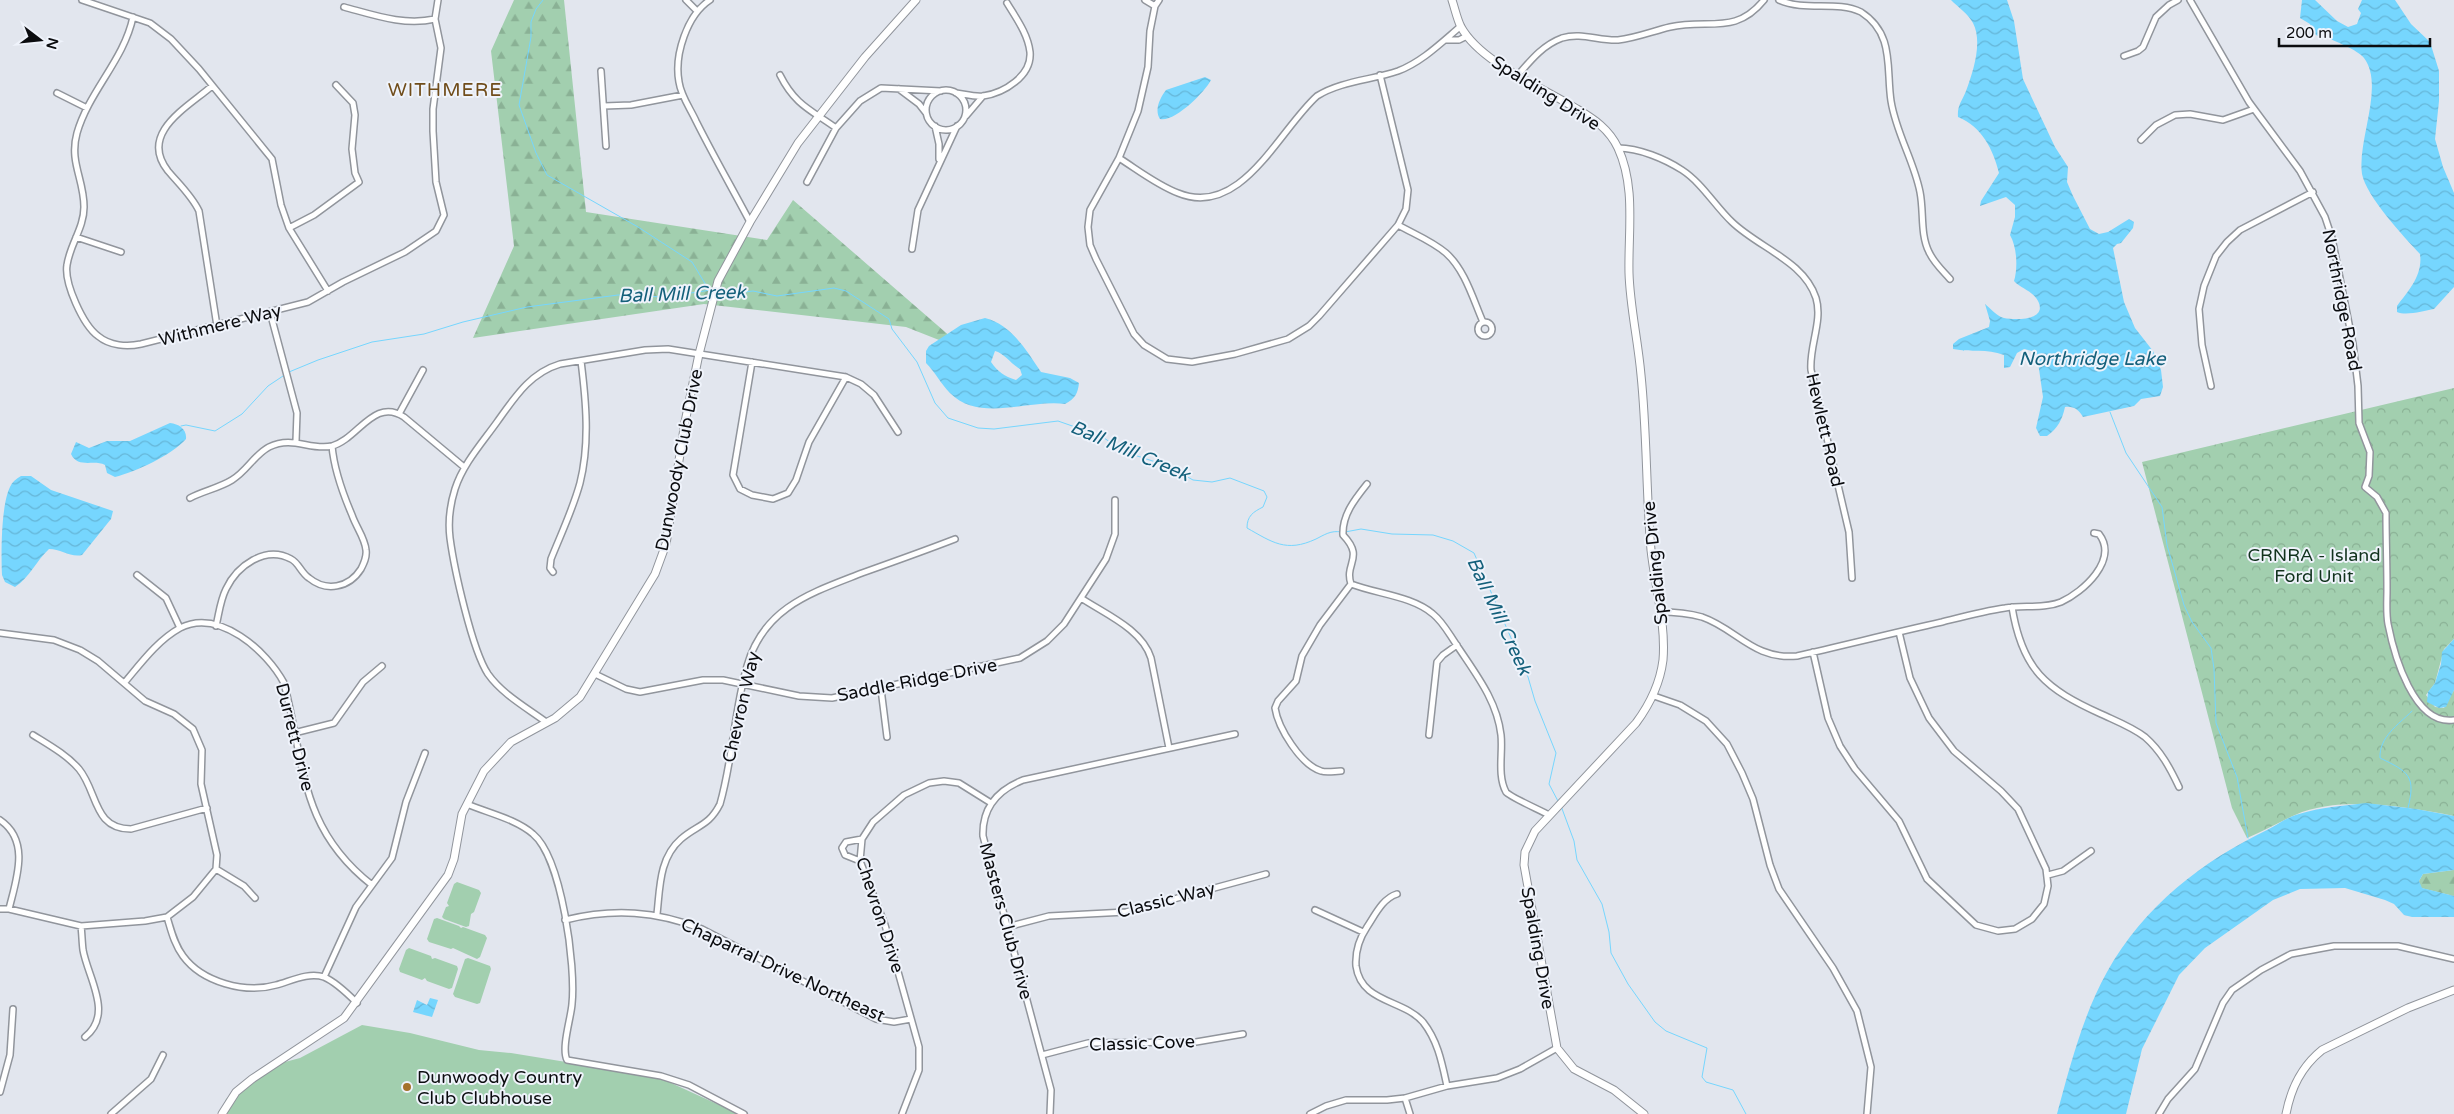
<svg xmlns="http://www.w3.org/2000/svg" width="2454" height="1114" viewBox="0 0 2454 1114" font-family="'Varela Round',sans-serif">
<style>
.grass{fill:#a2cfaf}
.forest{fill:url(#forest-firs)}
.park{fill:url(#park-crowns)}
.water{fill:url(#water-waves);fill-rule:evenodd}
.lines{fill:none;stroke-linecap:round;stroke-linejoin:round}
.stream{stroke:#76d6fe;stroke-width:1}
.street-casing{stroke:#91959c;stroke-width:8}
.secondary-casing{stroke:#91959c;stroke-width:9}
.street{stroke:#fff;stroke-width:5}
.secondary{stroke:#fff;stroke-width:7}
.poi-dot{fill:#a5722a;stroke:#eff3fb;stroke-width:2}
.labels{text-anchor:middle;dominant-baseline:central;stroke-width:4;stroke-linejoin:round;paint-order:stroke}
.street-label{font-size:18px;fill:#0b0c0f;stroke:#eff3fb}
.park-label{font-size:18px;fill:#11321d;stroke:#eff3fb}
.poi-label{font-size:18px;fill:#0b0c0f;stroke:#eff3fb;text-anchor:start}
.neighbourhood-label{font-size:19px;letter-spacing:1px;fill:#704d1b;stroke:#eff3fb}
.water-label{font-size:19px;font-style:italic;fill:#14607b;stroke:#eff3fb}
</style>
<defs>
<pattern id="forest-firs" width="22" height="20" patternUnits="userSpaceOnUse" patternTransform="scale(1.25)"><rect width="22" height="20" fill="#a2cfaf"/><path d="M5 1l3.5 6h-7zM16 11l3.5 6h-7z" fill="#8ab195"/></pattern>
<pattern id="park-crowns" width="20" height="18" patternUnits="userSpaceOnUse" patternTransform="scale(1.25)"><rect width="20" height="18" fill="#a2cfaf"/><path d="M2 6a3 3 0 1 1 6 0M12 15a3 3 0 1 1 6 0" fill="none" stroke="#8ab195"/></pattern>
<pattern id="water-waves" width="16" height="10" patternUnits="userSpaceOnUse" patternTransform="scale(1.25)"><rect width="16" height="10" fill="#76d6fe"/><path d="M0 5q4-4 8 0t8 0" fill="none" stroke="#65b6d8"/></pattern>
</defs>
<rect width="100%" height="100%" fill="#e2e6ee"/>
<path class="grass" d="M 457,882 L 479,890 L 481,893 L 474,912 L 471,914 L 469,926 L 466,927 L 444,919 L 442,917 L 446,907 L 449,906 L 447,903 L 454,884 Z
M 437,918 L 459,926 L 461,928 L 463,927 L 485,935 L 487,938 L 480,957 L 477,959 L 453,948 L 451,949 L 429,942 L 427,939 L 434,919 Z
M 409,948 L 431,956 L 432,959 L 435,958 L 457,966 L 458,969 L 452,988 L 449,989 L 427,981 L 425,978 L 422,980 L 400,972 L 399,969 L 406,950 Z
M 468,958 L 490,966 L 491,969 L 480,1003 L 477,1004 L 455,997 L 453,994 L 465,959 Z
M 362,1025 L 410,1033 L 479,1050 L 511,1053 L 658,1077 L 739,1114 L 221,1114 L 226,1099 L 270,1066 L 300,1058 Z"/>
<path class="forest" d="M 514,0 L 564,0 L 586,212 L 767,240 L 793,200 L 967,351 L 906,327 L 704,304 L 473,338 L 514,246 L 491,51 Z
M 2454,870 L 2454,896 L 2421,888 L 2419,881 L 2423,874 Z"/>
<path class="park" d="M 2454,388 L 2454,639 L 2444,649 L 2435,683 L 2426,695 L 2435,707 L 2444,708 L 2454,690 L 2454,816 C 2407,807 2341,795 2295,815 C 2279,822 2264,831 2247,838 L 2232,808 L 2142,462 Z"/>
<path class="water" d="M 1951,0 L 2007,0 L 2014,21 L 2023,79 L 2055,147 L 2068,167 L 2067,182 L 2073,196 L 2090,229 L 2099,234 L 2108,232 L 2129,219 L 2134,222 L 2133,228 L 2121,243 L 2117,244 L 2113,248 L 2124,302 L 2135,328 L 2153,351 L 2161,370 L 2163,387 L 2160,396 L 2141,399 L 2134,406 L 2083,417 C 2079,410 2074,406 2065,407 C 2062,420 2058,428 2047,436 L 2040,436 L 2036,428 L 2043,397 L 2037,355 L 2032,351 L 2024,349 L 2017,353 L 2010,367 L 2004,368 L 2004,355 C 1986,348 1972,353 1953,349 L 1953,344 L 1959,339 L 1989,327 L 1990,321 L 1985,304 C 1990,308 1998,317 2004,318 C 2015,320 2048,321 2038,301 C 2032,290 2021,289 2014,281 C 2018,268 2017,247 2010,235 L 2015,217 L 2015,205 L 2006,197 L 1980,206 L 1981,201 L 1999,173 C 1993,149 1982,127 1958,117 C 1957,106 1962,101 1966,91 C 1973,72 1983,42 1973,23 C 1968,14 1958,7 1951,0 Z
M 2302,0 L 2315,0 L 2337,21 L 2348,27 L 2357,24 L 2361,13 L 2358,9 L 2362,0 L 2395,0 L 2411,24 L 2430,42 L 2439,71 L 2439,101 L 2435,139 L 2443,167 L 2454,193 L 2454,287 L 2434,309 C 2424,311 2406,316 2397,312 L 2397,306 C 2409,290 2423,275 2420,254 C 2404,237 2366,196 2362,174 C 2357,140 2385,86 2364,58 C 2358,50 2334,41 2324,36 C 2316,39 2312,31 2310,24 L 2300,18 Z
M 1205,77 L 1211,80 C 1205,92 1174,123 1160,119 C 1154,110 1160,98 1166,90 Z
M 985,318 C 1012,325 1026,350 1041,372 L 1070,378 L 1079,383 C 1078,393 1075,399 1065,404 C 1030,399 979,423 950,393 C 941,384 935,372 926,363 L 926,351 L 929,346 L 961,325 ZM 995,351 C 1004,353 1011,364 1020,369 L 1022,375 L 1016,380 C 1004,376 998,372 991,362 Z
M 170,423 C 179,424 187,429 186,439 C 172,455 135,472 115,477 L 107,473 L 105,465 C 94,459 78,469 71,454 L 76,442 L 89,448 L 107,441 L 130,441 Z
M 21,476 L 31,476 L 51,490 L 113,511 L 111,519 L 82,555 C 71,558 61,549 49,549 C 36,561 30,577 15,587 L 5,582 L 2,575 C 1,554 1,505 10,487 C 12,482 16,479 21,476 Z
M 2454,639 L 2454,690 L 2446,707 L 2439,708 L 2427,702 L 2428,692 L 2435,683 L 2441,664 L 2442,652 Z
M 2366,803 L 2416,809 L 2454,816 L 2454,870 L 2423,874 L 2419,881 L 2422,888 L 2454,896 L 2454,917 L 2412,917 L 2404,915 L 2394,904 L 2385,900 L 2345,888 L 2300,889 L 2273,900 L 2205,948 L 2179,975 L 2142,1049 L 2126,1114 L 2057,1114 C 2070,1066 2083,1015 2107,972 C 2144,906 2202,861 2269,829 C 2278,824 2288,817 2299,814 C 2321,807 2343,806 2366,803 Z
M 430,998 L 438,1000 L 432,1017 L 413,1012 L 417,1000 L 427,1005 Z"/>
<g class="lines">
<path class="stream" d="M 543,0 L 536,9 L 531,22 L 531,37 L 519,105 L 536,153 L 547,175 L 638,227 L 692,262 L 709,290
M 718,291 L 730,294 L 753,291 L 777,296 L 834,288 L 846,291 L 889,319 L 892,329 L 917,362 L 935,403 L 948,418 L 978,428 L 994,429 L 1058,421 L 1101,436 L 1125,452 L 1168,466 L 1193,480 L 1212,482 L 1230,478 L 1264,491 L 1267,497 L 1263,507 C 1253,512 1247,516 1247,528 C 1272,542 1286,553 1316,539 C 1324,535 1331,530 1341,532
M 289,372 L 318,360 L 372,342 L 424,334 L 463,322 L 527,307 L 618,295 L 664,297 L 711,290
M 2110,412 L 2126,453 L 2162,507 L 2167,545 L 2184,605 L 2192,622 L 2211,648 L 2214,669 L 2216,723 L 2237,777 L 2248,838
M 181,426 L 186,425 L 215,431 L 242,414 L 268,386 L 286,374
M 1345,532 L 1361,529 L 1392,534 L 1433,535 L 1453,541 L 1474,553 L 1528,677 L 1535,701 L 1556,753 L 1549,784 L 1559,803
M 1561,806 L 1574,841 L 1577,860 L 1602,904 L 1609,932 L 1611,953 L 1628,984 L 1655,1022 L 1666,1031 L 1707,1048 L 1702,1077 L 1706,1082 L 1733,1090 L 1746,1114
M 2408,808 C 2416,776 2409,772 2380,758 C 2379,737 2398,725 2412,711"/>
<defs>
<path id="street" d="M 82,0 L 150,23 L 171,39 L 199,69 L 272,159 L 281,205 L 289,228 L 328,291
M 686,0 L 697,11
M 710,0 C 687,15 674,55 679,82 C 681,96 690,108 696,121 C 713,155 732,188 750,222
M 1145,0 L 1155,6
M 1159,0 L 1155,6 L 1150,31 L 1148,67 L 1138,111 L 1119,158 L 1090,210 L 1088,227 L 1090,245 L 1096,259 L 1134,334 L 1144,345 L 1167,359 L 1192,362 L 1235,354 L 1288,339 L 1309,326 L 1319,316 L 1398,225 L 1406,209 L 1408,190 L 1380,75
M 1779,0 C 1806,12 1836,0 1861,12 C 1895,34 1886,68 1891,101 C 1896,133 1914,161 1920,192 C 1924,212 1920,234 1929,252 C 1934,263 1943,271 1950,279
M 2190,0 L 2249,102 L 2300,171 L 2325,217 L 2332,238 L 2353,344 L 2358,386 L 2359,423 L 2370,452 L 2369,476 L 2365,487 L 2377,497 L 2386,513 C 2386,538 2387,564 2387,590 C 2387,601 2386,613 2388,624 C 2394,655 2414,726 2454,720
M 344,7 C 374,15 404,26 435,19
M 133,17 C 124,60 89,91 77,133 C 69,162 84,179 84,207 C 84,228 70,244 67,265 C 64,283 83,325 98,336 C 110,346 127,347 141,344 L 308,302 L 343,282 L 405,252 L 436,231 L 444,215 L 436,182 L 433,131 L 433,109 L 441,48 L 435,19 L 438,0
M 1446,40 L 1459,40 L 1467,36
M 2124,56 L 2138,51 L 2143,47 L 2156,17 L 2169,5 L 2178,0
M 601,71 L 606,146
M 780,75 C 795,105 811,110 836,128 L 860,101 L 881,88 L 941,91
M 1518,75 C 1531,60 1543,45 1562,38 C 1581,32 1599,41 1618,40 C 1636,38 1653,31 1670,27 C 1708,18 1735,36 1764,0
M 212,86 C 188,107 138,133 168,171 C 179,184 192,196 199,211 L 217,326
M 899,89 L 919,104 L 926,113
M926 110a20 20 0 1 1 40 0a20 20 0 1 1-40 0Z
M 57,93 L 87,108
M 956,93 C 964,94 975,97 983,96 C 1004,93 1032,76 1030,52 C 1028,34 1016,18 1007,3
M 604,106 L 631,105 L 683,95
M 966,116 L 983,96
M 935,126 L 939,144 L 939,159
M 2141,140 L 2156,125 L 2175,115 L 2190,114 L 2223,120 L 2254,109
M 1618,148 C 1639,148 1665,159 1682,170 C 1702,183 1715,206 1732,222 C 1759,248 1804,261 1816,298 C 1823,321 1809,346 1811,370 L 1849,532 L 1852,578
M 1119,158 C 1138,170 1157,185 1178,193 C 1241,219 1279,130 1317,96 C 1341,81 1372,80 1398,71 C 1422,62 1442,42 1461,26
M 807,182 L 836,128
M 1398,225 C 1414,234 1432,241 1446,253 C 1465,270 1473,299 1483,322
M 289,228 L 314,215 L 359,182 L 355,173 L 352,149 L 355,115 L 353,103 L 336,85
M 76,237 L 121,252
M 912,249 L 918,210 L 957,126
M 270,312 L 297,413 L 296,441
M1478 329a7 7 0 1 1 14 0a7 7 0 1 1-14 0Z
M 752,362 L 733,475 L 740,489 L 752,495 L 773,499 L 788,493 L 796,480 L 809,442 L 846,377
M 2211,386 L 2202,345 L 2199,309 L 2204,286 L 2216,256 L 2227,242 L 2240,230 L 2313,192
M 399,414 L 423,370
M 190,498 C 203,491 219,488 232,480 C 247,471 254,455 269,447 C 293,435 310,451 332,446 C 358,439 374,397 404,417 L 464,467
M 553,572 L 550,568 L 551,559 C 561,534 573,509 580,483 C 590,443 586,401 581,361
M 137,575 L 166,598 L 180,628
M 1351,584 C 1377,594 1412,596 1433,614 C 1443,622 1449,634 1456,644 C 1475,673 1497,700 1501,735 C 1503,753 1497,775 1506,792 C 1510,797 1540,810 1549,815
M 1351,584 C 1344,563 1365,558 1343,535 C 1342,515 1355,499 1367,484
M 1081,598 C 1105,614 1142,629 1151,658 L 1169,748
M 2012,607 C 2022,670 2046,689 2101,714 C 2116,721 2132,727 2145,737 C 2161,751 2170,768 2179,787
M 1659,612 C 1674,612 1688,613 1702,617 C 1737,629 1753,660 1797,656 C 1845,645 1893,633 1942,622 C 1962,617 1984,611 2005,608 C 2023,605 2044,609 2061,602 C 2083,592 2119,560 2099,534 L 2094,533
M 216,626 C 219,614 220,601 226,589 C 237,566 265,545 291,559 C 299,563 301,573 309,578 C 326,592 349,588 361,569 C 364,563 367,557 366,550 C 365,538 356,527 352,515 C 343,494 334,469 332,446
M 0,633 L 54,640 L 80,650 L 98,661 L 145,701 L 174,714 L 193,729 L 202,750 L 201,784 L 217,855 L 216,869 L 193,897 L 167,917 L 145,921 L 81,926 L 9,909 L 0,909
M 1813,652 L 1828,718 L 1840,746 L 1855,769 L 1899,821 L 1927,879 L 1976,925 L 1998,931 L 2015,929 L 2032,919 L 2044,904 L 2048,886 L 2046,869 L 2018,809 L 2001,791 L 1954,751 L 1929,718 L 1910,678 L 1899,632
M 595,674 L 626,689 L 640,692 L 703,680 L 723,680 L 799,696 L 832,698 L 1020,658 L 1047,641 L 1064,624 L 1106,559 L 1115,534 L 1115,500
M 125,682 C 141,663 158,640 180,628 C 219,608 267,651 284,683 C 305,764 299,828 372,885
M 881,689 L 887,737
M 1654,696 L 1680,705 L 1706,721 L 1727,744 L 1742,773 L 1753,799 L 1770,865 L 1779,889 L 1833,968 L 1857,1011 L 1871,1067 L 1867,1114
M 546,722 C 527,708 502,694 488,674 C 472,650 454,568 450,538 C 448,522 450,505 455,489 C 463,464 482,443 497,422 C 515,397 530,373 560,364 L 645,350 L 668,349 L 846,377 L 861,384 L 874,395 L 898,432
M 294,733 L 334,723 L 363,682 L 382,666
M 33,735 C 49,745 67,755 79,769 C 98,792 93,829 131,829 L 207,808
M 1429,735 L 1437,662 L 1443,655 L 1457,645
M 1341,771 C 1335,771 1327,773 1321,771 C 1301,765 1278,728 1275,708 L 1278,701 L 1296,681 L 1302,656 L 1320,625 L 1351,584
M 467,804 C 488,813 516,819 533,834 C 562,858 576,967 572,1004 C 571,1018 561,1048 567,1060 L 661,1076 L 689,1085 L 744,1114
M 0,820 C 31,841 16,880 9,909
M 860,861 L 845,855 L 842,848 L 846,842 L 862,839
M 216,869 L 244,886 L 255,898
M 2048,875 L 2063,871 L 2091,851
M 1397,894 C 1383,898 1375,915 1367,927 C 1359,939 1355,951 1356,966 C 1361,1003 1403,999 1423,1022 C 1438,1041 1442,1063 1447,1086
M 1315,910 L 1363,932
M 657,914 C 660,888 659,858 681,839 C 697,825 709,826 720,804 C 733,759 734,711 747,666 C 764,607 811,593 862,573 C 893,562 924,551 955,539
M 167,917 C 171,930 174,944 183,956 C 202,982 245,994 276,985 C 291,981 308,972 324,977 C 336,982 348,994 357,1003
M 565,920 C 614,908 656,911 702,929 L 876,1019 L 894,1022 L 911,1019
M 81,926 C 82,934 82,942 83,950 C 88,978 114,1014 85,1037
M 1007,927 L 1049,916 L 1126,912 L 1266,874
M 324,977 L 356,907 L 392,858 L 406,802 L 425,753
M 1042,1055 L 1088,1043 L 1196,1042 L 1243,1034
M 0,1092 L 10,1055 L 13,1009
M 1405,1098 L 1410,1114
M 111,1114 L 151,1079 L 163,1055
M 902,1114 L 919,1070 L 919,1047 L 885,925 L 860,861 L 862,839 L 873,822 L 904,795 L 929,783 L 944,781 L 959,783 L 991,803
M 1050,1114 L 1051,1090 L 983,836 C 982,808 998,790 1023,780 L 1235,734
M 1310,1114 L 1326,1106 L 1346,1100 L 1387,1100 L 1405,1098 L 1447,1086 L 1497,1078 L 1520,1069 L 1557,1048
M 2159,1114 L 2168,1099 L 2195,1069 L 2223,1003 L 2232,990 L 2261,970 L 2291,954 L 2334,946 L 2398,946 L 2454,959"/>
<path id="secondary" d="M 1452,0 C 1455,9 1457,19 1461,27 C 1481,63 1542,87 1577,109 C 1594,119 1609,129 1618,148 C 1636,187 1628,231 1629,273 C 1630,307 1638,340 1641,375 C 1647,433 1646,492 1651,550 C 1655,586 1666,624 1663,660 C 1660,684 1650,704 1636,723 L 1535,831 L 1525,852 L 1524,865 L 1557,1048 L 1574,1069 L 1614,1090 L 1644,1114
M 222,1114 L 236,1092 L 252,1079 L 344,1018 L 448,875 L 454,859 L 462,814 L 484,771 L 511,742 L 555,718 L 580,697 L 655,574 L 666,544 L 685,422 L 699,354 L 718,281 L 750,222 L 798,143 L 865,57 L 916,0
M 2286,1114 C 2291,1088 2301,1067 2322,1050 L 2408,1008 L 2454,990"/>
</defs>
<use href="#street" class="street-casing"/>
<use href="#secondary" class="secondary-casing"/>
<use href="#street" class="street"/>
<use href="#secondary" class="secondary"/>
</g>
<circle class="poi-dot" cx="407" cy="1087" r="5"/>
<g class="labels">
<g class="street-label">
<text transform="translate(1546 93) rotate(32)">Spalding Drive</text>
<text transform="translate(2342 300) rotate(79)">Northridge Road</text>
<text transform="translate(220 325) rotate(-14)">Withmere Way</text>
<text transform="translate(1825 430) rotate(77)">Hewlett Road</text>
<text transform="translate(679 460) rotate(-79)">Dunwoody Club Drive</text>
<text transform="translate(1655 563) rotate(-96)">Spalding Drive</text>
<text transform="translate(917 680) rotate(-11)">Saddle Ridge Drive</text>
<text transform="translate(741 707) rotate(-77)">Chevron Way</text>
<text transform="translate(295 737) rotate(76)">Durrett Drive</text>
<text transform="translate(1166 900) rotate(-14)">Classic Way</text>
<text transform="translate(880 915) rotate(72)">Chevron Drive</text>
<text transform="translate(1006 921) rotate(75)">Masters Club Drive</text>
<text transform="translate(1538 948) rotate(80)">Spalding Drive</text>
<text transform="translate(783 970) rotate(25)">Chaparral Drive Northeast</text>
<text transform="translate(1142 1043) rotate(-2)">Classic Cove</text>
</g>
<g class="park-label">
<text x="2314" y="555">CRNRA - Island<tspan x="2314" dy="21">Ford Unit</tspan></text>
</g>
<g class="poi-label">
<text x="417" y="1077">Dunwoody Country<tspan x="417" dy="21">Club Clubhouse</tspan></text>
</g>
<g class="neighbourhood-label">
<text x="445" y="90">WITHMERE</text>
</g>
<g class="water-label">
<text transform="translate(682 294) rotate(-2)">Ball Mill Creek</text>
<text x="2092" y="359">Northridge Lake</text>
<text transform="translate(1130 451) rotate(23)">Ball Mill Creek</text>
<text transform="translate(1499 616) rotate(65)">Ball Mill Creek</text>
</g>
</g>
<g transform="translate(40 40) rotate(106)" stroke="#eff3fb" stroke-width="4" paint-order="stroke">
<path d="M0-4L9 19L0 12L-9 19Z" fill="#0b0c0f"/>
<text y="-8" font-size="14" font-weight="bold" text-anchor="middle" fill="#0b0c0f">N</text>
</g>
<path d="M2279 38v8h151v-8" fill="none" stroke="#0b0c0f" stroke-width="2.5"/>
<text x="2286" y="38" font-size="15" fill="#0b0c0f" stroke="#eff3fb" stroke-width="4" paint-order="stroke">200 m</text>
</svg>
